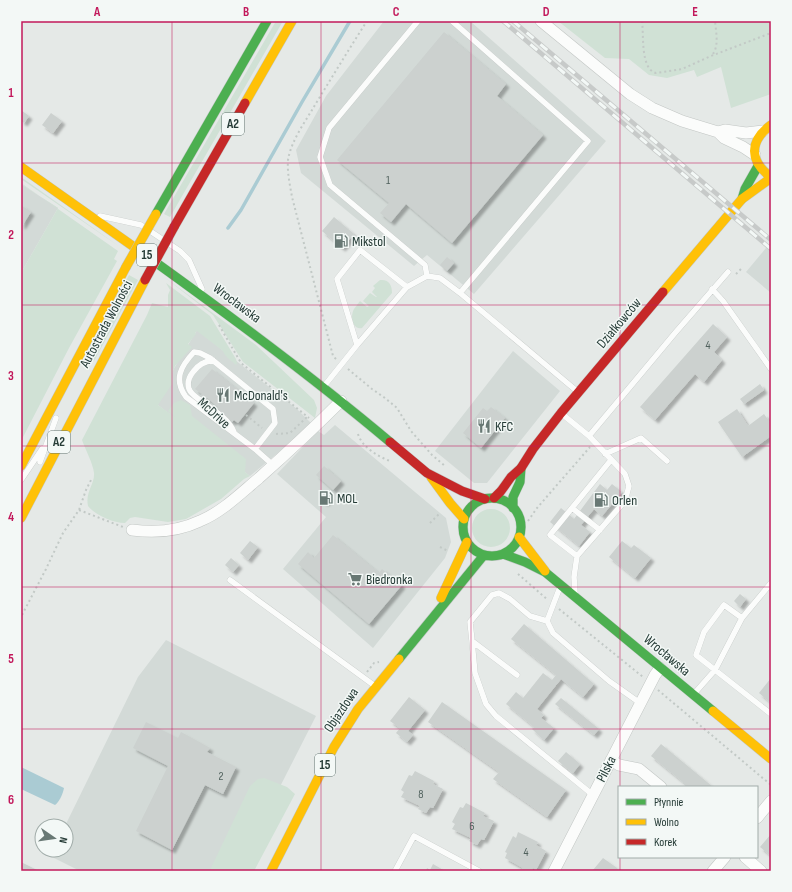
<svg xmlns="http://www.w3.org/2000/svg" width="792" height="892" viewBox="0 0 792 892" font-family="'Sofia Sans Condensed',sans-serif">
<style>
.built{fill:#d3dad7}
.green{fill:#d0e1d5}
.water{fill:#aacbd3}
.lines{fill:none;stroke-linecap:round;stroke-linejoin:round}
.stream{stroke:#aacbd3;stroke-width:3.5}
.building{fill:#ccd1cf;filter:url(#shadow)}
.lane-casing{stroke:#c2c6c4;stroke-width:6}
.street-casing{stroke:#c2c6c4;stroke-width:12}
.fast-casing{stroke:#c1c7c5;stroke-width:10}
.slow-casing{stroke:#c1c7c5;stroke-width:10}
.jam-casing{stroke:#c1c7c5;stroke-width:10}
.path{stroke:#c2c9c6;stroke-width:2;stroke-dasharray:2 3;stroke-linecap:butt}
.lane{stroke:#fbfcfb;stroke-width:5.5}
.street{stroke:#fbfcfb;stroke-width:11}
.fast{stroke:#4caf50;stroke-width:9}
.slow{stroke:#ffc107;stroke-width:9}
.jam{stroke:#c62828;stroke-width:9}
.rail-casing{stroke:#c7cac9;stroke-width:4.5}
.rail{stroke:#f3f8f6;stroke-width:3;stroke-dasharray:9;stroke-linecap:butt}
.slow-bridge-casing{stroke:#bdc5c3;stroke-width:10;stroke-linecap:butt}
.jam-bridge-casing{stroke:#bdc5c3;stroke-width:10;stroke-linecap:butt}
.slow-bridge{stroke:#ffc107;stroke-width:9}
.jam-bridge{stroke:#c62828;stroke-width:9}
.grid{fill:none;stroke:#c2185b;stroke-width:1;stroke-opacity:0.55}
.labels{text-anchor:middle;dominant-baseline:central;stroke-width:3;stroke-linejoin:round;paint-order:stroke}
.number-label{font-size:12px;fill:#50615d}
.shield{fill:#f3f8f6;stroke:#637470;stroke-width:1}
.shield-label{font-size:13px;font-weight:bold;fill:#253b36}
.poi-label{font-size:14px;fill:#253b36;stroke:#f3f8f6;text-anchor:start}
.street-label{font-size:14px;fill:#253b36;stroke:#f3f8f6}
.neatline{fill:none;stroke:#c2185b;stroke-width:1.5}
.grid-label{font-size:13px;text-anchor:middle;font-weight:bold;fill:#c2185b}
</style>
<defs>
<filter id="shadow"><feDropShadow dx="3.5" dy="3.5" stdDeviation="1" flood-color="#0004"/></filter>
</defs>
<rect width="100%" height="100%" fill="#e5e9e7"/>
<path class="built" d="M 384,21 L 470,21 L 606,141 L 474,294 L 427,255 L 414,266 L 301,173 L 296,150 L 326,96 Z
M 21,184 L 58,208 L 21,273 Z
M 771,242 L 771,293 L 746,272 Z
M 197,330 L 297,409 L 311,423 L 293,440 L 250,476 L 154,402 Z
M 513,351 L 560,391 L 487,483 L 474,483 L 435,451 Z
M 335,425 L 446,518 L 451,542 L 445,558 L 373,648 L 283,569 L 326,517 L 277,474 L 318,431 L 324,435 Z
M 166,640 L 316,716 L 237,871 L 80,871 L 50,856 L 53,850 L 66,850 L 66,826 L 65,826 L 138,677 Z"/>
<path class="green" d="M 276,21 L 283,21 L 170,217 L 164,214 Z
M 558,21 L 771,21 L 771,94 L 731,108 L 721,67 L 697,77 L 694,70 L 667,78 L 649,75 L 629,59 L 605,58 Z
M 21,177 L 120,247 L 21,179 Z
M 21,183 L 118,251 L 114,259 L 117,261 L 69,348 L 21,441 L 21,273 L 58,208 L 21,184 Z
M 129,275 L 138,280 L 94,361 L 85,356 Z
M 164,277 L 256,345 L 314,400 L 317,408 L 315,418 L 243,362 L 213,315 Z
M 380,280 C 389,279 392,285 392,293 L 362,328 C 352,330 350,316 354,309 C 356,306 358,304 360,301 L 367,307 L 369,306 L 363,301 L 370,293 L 376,297 L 377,297 L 372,292 L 375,288 L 373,286 Z
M 166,283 L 210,316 L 236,359 L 237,363 L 236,365 C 231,360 225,357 223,351 L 197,331 L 195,333 L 196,334 L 188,344 L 192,347 L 175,366 L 172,374 L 172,384 L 158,405 L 176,418 L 168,411 L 174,403 L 181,400 L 190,405 L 192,416 L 246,459 L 245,472 L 250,476 L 244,479 L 221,499 L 186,519 L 168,522 L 135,517 L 130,518 L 125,523 C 113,523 95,515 88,506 C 85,492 95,484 94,473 C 93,463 85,449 82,440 L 147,315 L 152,303 L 168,307 L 168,295 L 170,290 Z
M472 528a19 19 0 1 1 38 0a19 19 0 1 1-38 0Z
M 264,778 L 287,787 L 295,794 L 254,871 L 211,871 L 211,868 L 250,786 L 258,779 Z"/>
<path class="water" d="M 21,767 L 64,788 C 63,794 59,802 55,805 L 21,789 Z"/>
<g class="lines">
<path class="stream" d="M 228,228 L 241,210 L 302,102 L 350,21"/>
</g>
<path class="building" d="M 444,32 L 506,84 L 497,96 L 543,135 L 452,243 L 406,204 L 391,222 L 380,213 L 389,203 L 337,160 Z
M 21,110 L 29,116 L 24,123 L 21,121 Z
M 51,113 L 62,121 L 53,133 L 42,125 Z
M 21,205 L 31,212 L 22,226 L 21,225 Z
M 334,217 L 354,234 L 342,248 L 322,231 Z
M 447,257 L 454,263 L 447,271 L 440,265 Z
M 713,324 L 727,337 L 714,352 L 722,360 L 704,382 L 695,374 L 655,420 L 640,407 Z
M 212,369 L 254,403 L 238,423 L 234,420 L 232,422 L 216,409 L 218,407 L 207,398 L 205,400 L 200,396 L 202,394 L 195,389 Z
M 760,384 L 764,390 L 744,404 L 740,399 Z
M 491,407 L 505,418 L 481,448 L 463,433 L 483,408 L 487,411 Z
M 737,409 L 748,426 L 764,414 L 771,424 L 771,436 L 742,457 L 718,422 Z
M 324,466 L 341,481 L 333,490 L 316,475 Z
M 600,484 L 607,490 L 612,484 L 622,492 L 602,516 L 594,509 L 581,525 L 590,532 L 579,546 L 550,522 L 561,508 L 574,519 Z
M 326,493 L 330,497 L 325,503 L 321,499 Z
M 333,535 L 379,573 L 382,569 L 402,585 L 369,624 L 298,564 L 308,552 L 314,558 Z
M 250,541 L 258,547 L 248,560 L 240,553 Z
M 622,541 L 631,548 L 634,545 L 651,558 L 635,578 L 609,557 Z
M 231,558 L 239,565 L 233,572 L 225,565 Z
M 740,594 L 746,599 L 740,607 L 734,601 Z
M 524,624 L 594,684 L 583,697 L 561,679 L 537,709 L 544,715 L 541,718 L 554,728 L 544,740 L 532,729 L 534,727 L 506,704 L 516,692 L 523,698 L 543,673 L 552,680 L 556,675 L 511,639 Z
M 771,678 L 771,703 L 759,693 Z
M 409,697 L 425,710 L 408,731 L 413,735 L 407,742 L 396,733 L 400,728 L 390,721 Z
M 561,698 L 599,729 L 594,735 L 555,704 Z
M 442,702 L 566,790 L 547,817 L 493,779 L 499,772 L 428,722 Z
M 146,722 L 178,738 L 181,732 L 210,748 L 207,752 L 236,767 L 223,794 L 205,785 L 172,850 L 136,831 L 168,766 L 133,748 Z
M 661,744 L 713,787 L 687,787 L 682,783 L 683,782 L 651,756 Z
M 566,752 L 580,764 L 573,773 L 558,761 Z
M 415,771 L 434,781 L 433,784 L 443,789 L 433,808 L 430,807 L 426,813 L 418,809 L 420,806 L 401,797 L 404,792 L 401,790 L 409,775 L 412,776 Z
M 466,803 L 485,813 L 483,816 L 494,821 L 484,840 L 481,839 L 477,845 L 469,841 L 471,838 L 452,829 L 455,824 L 452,822 L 460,807 L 463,808 Z
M 518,832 L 538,842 L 536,845 L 546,851 L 536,870 L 533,868 L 532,871 L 522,871 L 523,868 L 505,858 L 507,853 L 505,852 L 513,836 L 516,838 Z
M 771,834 L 771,856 L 760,847 Z
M 603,858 L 617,868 L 619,871 L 595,871 L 593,870 Z
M 21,862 L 39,871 L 21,871 Z
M 433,864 L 445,871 L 426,871 L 427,868 L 430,870 Z"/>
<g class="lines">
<defs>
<path id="lane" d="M 418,21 L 329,128 L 320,157 L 330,185 L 425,265 L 427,276
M 452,21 L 588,141 L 460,293
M 100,216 L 141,225 L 180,251 L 189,260 L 202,289
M 712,289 L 723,301 L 771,369
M 357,345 L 337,279 L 360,250 L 407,287
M 213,360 C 204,362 199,364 193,372 C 189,377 187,383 189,389 C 191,394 196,397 200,400 C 212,409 228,418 234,432
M 325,385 L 357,345 L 407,287 L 427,276 L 440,278 L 460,293 L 578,392
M 562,414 L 589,436 L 675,333 L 728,272
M 255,449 L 275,423 L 273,409 L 210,358 L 200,353 L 194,352 C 181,366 173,379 186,397 L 255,449 L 273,465
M 605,454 L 641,438 L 667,461
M 40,462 L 56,418
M 21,480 L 42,449
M 572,508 L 600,530
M 577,556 L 550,535 L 611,460
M 230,580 L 375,686
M 560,587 L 547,621 L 553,633 L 609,681 L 640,703
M 575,593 L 574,577 L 577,556 L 625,501 L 629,486 L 625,474 L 589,436
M 742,618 L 724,605 L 704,632 L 696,655 L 771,714
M 472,641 L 475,673 L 486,704 L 496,716 L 593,795
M 517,675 L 472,641 L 470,622 L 492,595 L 499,593 L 510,599 L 530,616 L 547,621
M 693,695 L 715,670 L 742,618 L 771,583
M 395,871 L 414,836 L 479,871"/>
<path id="street" d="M 541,21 L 630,94 L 652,108 L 682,121 L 718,132 L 724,138 L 743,147 L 755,155
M 718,132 L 725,130 L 746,133 L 763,131
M 132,530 C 155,533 179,531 200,521 C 222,512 241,493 259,478 C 287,453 315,427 341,401
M 611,760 L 619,765 L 639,769 L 661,787
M 757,818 L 771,801
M 745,857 L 761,871
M 554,871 L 655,675 L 660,668
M 713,871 L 725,857"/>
<path id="fast" d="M 742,199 L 745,189 L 758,166
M 156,214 L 267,21
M 151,259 C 233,318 313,377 390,442
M463 527a29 29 0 1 1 58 0a29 29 0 1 1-58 0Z
M 513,508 L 513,497 L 520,482 L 521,468
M 503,554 L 525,562 L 545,572 L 713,711
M 399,659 L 484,555"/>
<path id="slow" d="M 245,103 L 292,21
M 771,125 C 749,141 749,161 771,177
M 21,167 L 151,259
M 663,292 L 742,199 L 771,178
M 21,466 L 126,267
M 431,477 L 450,503 L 464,519
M 21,518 L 145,280
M 519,537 L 545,571
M 441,598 L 467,542
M 713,711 L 771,759
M 271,871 L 334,747 L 358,709 L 399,659"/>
<path id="jam" d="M 174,227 L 245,103
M 390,442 L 427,473 L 462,491 L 485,499
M 494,498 L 501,491 L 511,477 L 521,468 L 533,449 L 561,413 L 663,292"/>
</defs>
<use href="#lane" class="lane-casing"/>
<use href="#street" class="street-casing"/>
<use href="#fast" class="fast-casing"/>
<use href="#slow" class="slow-casing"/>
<use href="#jam" class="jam-casing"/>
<path class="path" d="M 642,21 C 644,34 640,69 656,73 L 682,69 L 711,56 L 771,33
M 713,54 C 719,45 716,32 715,21
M 736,274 L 741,269
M 219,325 L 241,363 L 309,418
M 336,359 L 333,356 L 292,197 C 290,185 287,173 288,160 C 291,141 305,122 315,105 C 332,77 349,49 367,21
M 348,369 L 372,389 L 385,398 L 397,408 L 411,431 L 432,455 L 445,466
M 246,415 L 262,428
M 276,434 L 290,433 L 307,417
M 358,434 C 362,447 377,456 390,461
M 79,510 L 123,527
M 528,521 L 537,508 L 590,447
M 430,523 L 440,513
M 440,547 L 448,551
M 518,574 L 548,600
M 559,609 L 643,677
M 22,615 L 46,569 L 63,533 L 79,510 L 86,490 L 91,480
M 367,672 L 374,663 L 379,662
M 658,690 L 771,785"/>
<use href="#lane" class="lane"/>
<use href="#street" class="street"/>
<use href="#fast" class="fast"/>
<use href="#slow" class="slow"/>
<use href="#jam" class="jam"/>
<defs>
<path id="rail" d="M 503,21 L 771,249
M 513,21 L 771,240"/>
</defs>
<use href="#rail" class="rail-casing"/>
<use href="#rail" class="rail"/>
<defs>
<path id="slow-bridge" d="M 126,267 L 156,214"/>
<path id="jam-bridge" d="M 145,280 L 174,227"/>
</defs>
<use href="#slow-bridge" class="slow-bridge-casing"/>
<use href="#jam-bridge" class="jam-bridge-casing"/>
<use href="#slow-bridge" class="slow-bridge"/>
<use href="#jam-bridge" class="jam-bridge"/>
</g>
<path class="grid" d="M 172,21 L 172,871M 321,21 L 321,871M 471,21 L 471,871M 620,21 L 620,787M 21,163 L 771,163M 21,305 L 771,305M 21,446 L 771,446M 21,587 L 771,587M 21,729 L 771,729M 620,857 L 620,871"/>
<defs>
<symbol id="fuel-bare" viewBox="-9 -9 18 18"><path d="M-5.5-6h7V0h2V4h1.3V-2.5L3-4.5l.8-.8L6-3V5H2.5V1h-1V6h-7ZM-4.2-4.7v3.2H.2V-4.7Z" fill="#687874" stroke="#f3f8f6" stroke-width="2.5" paint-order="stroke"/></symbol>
<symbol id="restaurant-bare" viewBox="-9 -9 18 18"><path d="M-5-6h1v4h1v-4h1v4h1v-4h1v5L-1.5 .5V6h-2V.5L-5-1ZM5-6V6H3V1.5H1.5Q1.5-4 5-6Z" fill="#687874" stroke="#f3f8f6" stroke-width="2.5" paint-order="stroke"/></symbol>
<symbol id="supermarket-bare" viewBox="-9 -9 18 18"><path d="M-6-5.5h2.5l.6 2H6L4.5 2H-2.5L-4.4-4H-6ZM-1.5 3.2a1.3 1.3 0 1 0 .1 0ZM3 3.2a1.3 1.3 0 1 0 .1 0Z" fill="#687874" stroke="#f3f8f6" stroke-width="2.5" paint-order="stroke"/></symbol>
</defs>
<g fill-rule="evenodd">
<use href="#fuel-bare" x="331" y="231" width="20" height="20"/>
<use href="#restaurant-bare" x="213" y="385" width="20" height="20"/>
<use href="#restaurant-bare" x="474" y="416" width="20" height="20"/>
<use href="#fuel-bare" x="316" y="488" width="20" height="20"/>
<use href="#fuel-bare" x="591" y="490" width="20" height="20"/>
<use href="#supermarket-bare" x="345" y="569" width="20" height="20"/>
</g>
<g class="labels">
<g class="number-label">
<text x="388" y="180">1</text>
<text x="708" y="345">4</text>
<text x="221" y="776">2</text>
<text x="421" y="794">8</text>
<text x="472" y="826">6</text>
<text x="526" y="852">4</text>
</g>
<g class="shield">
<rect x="222" y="113" width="22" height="22" rx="3"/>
<rect x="137" y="244" width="20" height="22" rx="3"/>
<rect x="48" y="431" width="22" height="22" rx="3"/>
<rect x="315" y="754" width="20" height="22" rx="3"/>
</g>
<g class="shield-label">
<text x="233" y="124">A2</text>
<text x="147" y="255">15</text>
<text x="59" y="442">A2</text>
<text x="325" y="765">15</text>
</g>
<g class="poi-label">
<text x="352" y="241">Mikstol</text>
<text x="234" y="395">McDonald's</text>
<text x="495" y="426">KFC</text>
<text x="337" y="498">MOL</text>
<text x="612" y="500">Orlen</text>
<text x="366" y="579">Biedronka</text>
</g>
<g class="street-label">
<text transform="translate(237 303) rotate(37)">Wrocławska</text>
<text transform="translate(619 323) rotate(-50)">Działkowców</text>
<text transform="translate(106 324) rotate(-62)">Autostrada Wolności</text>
<text transform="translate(214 413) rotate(42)">McDrive</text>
<text transform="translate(667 655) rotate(40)">Wrocławska</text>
<text transform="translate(341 710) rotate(-56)">Objazdowa</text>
<text transform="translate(606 769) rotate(-63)">Pilska</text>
</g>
</g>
<rect width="792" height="892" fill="none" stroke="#f3f8f6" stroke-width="44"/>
<rect x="618" y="786" width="140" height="72" fill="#f3f8f6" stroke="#a1aca9"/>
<rect x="626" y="799" width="20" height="6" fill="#4caf50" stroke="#a1aca9"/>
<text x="654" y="806" font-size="12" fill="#253b36">Płynnie</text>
<rect x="626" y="819" width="20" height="6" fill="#ffc107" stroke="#a1aca9"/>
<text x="654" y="826" font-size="12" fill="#253b36">Wolno</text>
<rect x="626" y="839" width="20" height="6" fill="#c62828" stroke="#a1aca9"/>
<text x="654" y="846" font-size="12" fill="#253b36">Korek</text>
<g transform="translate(54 838) rotate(103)"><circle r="19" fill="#f3f8f6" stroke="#a1aca9"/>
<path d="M0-3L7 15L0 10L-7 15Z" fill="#687874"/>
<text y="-6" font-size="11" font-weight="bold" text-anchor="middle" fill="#253b36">N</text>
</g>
<rect x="22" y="22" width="748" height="848" class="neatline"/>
<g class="grid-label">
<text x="97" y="16">A</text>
<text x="246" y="16">B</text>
<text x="396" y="16">C</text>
<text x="546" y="16">D</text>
<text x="695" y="16">E</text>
<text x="11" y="97">1</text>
<text x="11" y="239">2</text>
<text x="11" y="380">3</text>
<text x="11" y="521">4</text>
<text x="11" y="663">5</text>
<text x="11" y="804">6</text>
</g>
</svg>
